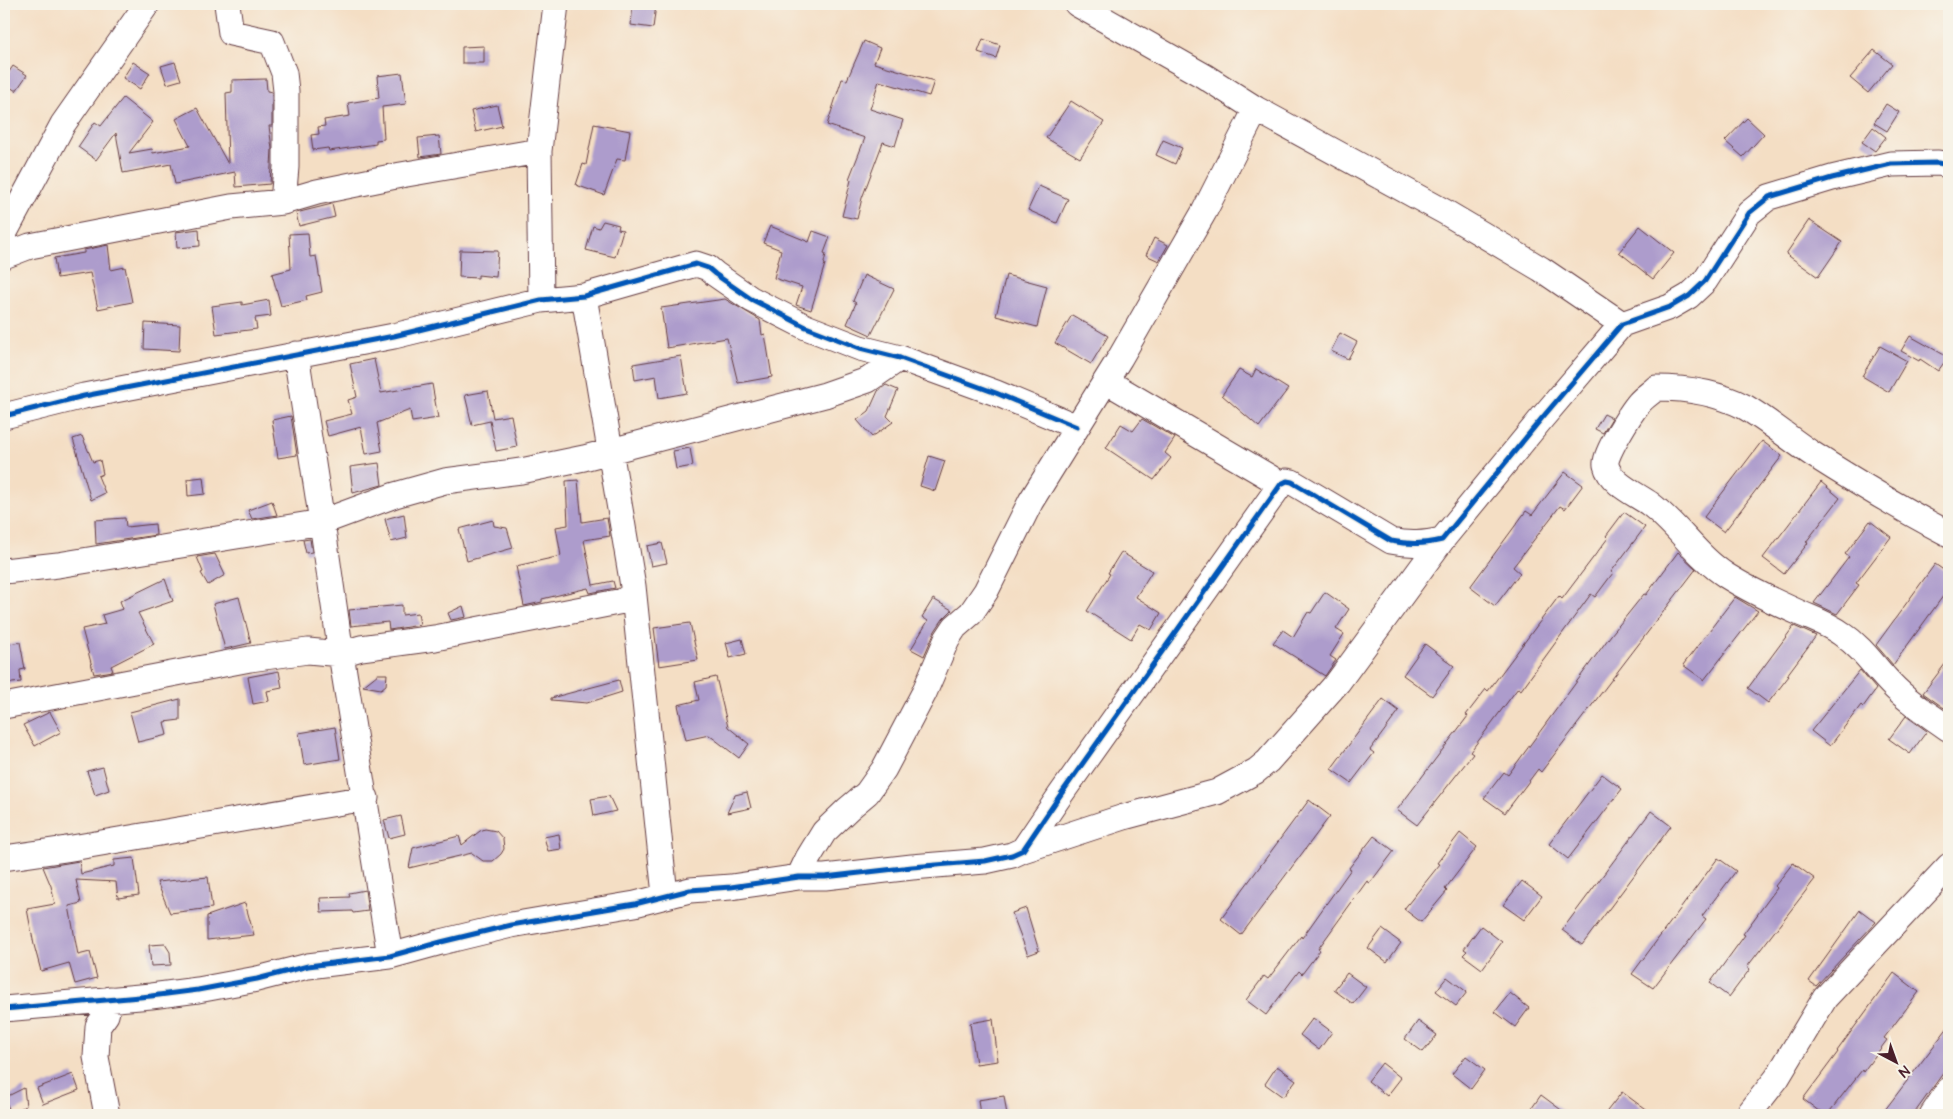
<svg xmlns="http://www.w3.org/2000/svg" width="1953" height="1119" viewBox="0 0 1953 1119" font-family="'Architects Daughter',sans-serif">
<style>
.building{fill:#ad9ccc}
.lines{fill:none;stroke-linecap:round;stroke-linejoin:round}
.minor-casing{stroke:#643c42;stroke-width:27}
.minor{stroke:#fff;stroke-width:25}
.cycleway-casing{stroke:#f7f3e8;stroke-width:8}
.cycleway{stroke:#0057b8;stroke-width:5}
</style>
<rect width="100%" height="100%" fill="#f7f3e8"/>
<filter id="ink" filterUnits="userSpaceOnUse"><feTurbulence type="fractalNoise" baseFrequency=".02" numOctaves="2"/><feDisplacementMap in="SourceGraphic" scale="10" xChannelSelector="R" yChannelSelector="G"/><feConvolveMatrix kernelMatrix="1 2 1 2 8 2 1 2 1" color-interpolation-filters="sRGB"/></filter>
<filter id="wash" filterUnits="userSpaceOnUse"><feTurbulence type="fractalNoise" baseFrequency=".0096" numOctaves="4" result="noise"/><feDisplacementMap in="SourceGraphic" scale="20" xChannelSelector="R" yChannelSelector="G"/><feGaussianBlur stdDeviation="1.12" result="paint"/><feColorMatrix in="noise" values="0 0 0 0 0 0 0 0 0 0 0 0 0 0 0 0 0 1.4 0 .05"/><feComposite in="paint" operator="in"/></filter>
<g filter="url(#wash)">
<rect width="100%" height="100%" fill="#f4dec4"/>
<g id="blocks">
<path class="building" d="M 633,4 L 656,5 L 653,28 L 631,25 Z
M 983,39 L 1000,45 L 996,58 L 978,52 Z
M 864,41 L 880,48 L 874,63 L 934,81 L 929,96 L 879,81 L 870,109 L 903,120 L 895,146 L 883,142 L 862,198 L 857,219 L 842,216 L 851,180 L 849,179 L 865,138 L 827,125 L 842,79 L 847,80 Z
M 484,46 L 484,63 L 462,63 L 462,47 Z
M 1874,50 L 1892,64 L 1868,93 L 1850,78 Z
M 133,62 L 150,73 L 140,89 L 123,78 Z
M 175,62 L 181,80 L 167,84 L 161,66 Z
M 13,66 L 27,75 L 16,91 L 4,83 L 4,79 Z
M 402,73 L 406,104 L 382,107 L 384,139 L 376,140 L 376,144 L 329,151 L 328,148 L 313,150 L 311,135 L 319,134 L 318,127 L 325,126 L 324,120 L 350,116 L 348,103 L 379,98 L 377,76 Z
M 266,79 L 267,91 L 272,92 L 272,126 L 269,126 L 272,149 L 270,184 L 236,187 L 235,172 L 175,184 L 171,164 L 123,173 L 116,133 L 96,160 L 78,147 L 95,122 L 101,126 L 123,98 L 153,122 L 129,153 L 152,149 L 153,153 L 190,146 L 176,119 L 197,108 L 228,164 L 226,93 L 232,92 L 232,80 Z
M 1071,101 L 1104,122 L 1080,158 L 1046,138 Z
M 1886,104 L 1899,112 L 1887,131 L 1874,123 Z
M 497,105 L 502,126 L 476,132 L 471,111 Z
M 1747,118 L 1764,134 L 1743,157 L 1725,141 Z
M 594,124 L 630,131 L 625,160 L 617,159 L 604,195 L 576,185 L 583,164 L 586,165 Z
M 1873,127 L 1886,137 L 1875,151 L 1862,142 Z
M 439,136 L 441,154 L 420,157 L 418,138 Z
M 1163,140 L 1182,148 L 1175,164 L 1156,155 Z
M 1039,186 L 1068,199 L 1057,223 L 1028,210 Z
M 332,204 L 335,217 L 299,226 L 296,213 Z
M 1809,220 L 1842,242 L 1818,277 L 1786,254 Z
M 603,221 L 619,225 L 618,229 L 623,230 L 615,257 L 586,250 L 593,226 L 599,228 Z
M 770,226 L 809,242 L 813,231 L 830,237 L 824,253 L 826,254 L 824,263 L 825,264 L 811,310 L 796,305 L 802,287 L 774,278 L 781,250 L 763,243 Z
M 1640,226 L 1674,253 L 1653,279 L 1619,252 Z
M 199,229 L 200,246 L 177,248 L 176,232 Z
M 308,233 L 310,257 L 316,256 L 322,292 L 306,296 L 307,300 L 281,306 L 272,274 L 291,269 L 289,234 Z
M 1154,238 L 1168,245 L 1159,261 L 1146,255 Z
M 108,245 L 111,270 L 125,267 L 132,302 L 98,309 L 90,273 L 57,278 L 54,258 L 84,253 L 84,250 Z
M 460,250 L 498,251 L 496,277 L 478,275 L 478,278 L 459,277 Z
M 864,275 L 894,289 L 871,335 L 847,324 L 856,303 L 853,301 Z
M 1006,275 L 1047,286 L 1037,327 L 996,316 Z
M 725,299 L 760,320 L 762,335 L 765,334 L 772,377 L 738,383 L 727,338 L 667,348 L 661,308 Z
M 269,300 L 271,316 L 255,318 L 257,329 L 216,334 L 212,306 L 242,302 L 242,305 Z
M 1072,315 L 1108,336 L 1091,364 L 1055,343 Z
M 145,323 L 180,325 L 179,351 L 144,349 Z
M 1340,333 L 1357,342 L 1348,359 L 1331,351 Z
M 1910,336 L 1948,357 L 1938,371 L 1920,359 L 1919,361 L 1901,351 Z
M 1880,346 L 1907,361 L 1889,392 L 1862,376 Z
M 681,356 L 687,393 L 659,398 L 656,376 L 635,380 L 633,364 Z
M 374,359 L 381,393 L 432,384 L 438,418 L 412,422 L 410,410 L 377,423 L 382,451 L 366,454 L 361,427 L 328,436 L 324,421 L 352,414 L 348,400 L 357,397 L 350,364 Z
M 1256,369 L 1288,389 L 1259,427 L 1222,395 L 1239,370 L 1252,377 Z
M 886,385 L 898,390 L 887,416 L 893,422 L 872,437 L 857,420 L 869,411 L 878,391 Z
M 488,391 L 493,418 L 511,415 L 517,447 L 496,451 L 490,421 L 472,425 L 465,395 Z
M 1604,414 L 1612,418 L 1603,433 L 1595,429 Z
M 291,416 L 297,455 L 278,458 L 272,420 Z
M 1142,419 L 1175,438 L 1165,453 L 1171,458 L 1154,480 L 1106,448 L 1121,424 L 1133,431 Z
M 82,436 L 93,462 L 100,460 L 103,474 L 98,476 L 105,493 L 91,500 L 73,439 Z
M 1762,441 L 1782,456 L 1724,532 L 1704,517 Z
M 690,448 L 693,466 L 676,469 L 673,451 Z
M 929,456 L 945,461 L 935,491 L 920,486 Z
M 379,463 L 382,485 L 353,493 L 350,467 Z
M 1565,472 L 1583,485 L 1565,509 L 1560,506 L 1513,567 L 1520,573 L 1495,606 L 1470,587 L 1526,511 L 1532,515 Z
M 203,477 L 205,494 L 188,496 L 187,479 Z
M 578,480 L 582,522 L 607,518 L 610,536 L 584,540 L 593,585 L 613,581 L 615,588 L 590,593 L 588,588 L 542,599 L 542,602 L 524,606 L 516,566 L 561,556 L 556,527 L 568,525 L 566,481 Z
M 1821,482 L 1840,498 L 1806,542 L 1808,543 L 1784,574 L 1763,558 Z
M 272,501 L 277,515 L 252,519 L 248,510 Z
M 1624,512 L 1645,527 L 1611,572 L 1613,573 L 1595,597 L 1591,594 L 1521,690 L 1518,688 L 1470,752 L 1473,754 L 1417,825 L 1397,810 L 1468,716 L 1466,715 L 1486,689 L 1488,691 L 1559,596 L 1562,599 L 1608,538 L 1606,536 Z
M 404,514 L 407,538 L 391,542 L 385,519 Z
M 125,518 L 126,527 L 155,524 L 156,535 L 96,544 L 95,520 Z
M 493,520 L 494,526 L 507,528 L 513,548 L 467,561 L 459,529 Z
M 1870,521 L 1891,537 L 1856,583 L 1859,585 L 1837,614 L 1814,603 L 1849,557 L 1845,554 Z
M 310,539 L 312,552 L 306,553 L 303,540 Z
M 662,543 L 667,563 L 651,566 L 647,546 Z
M 1121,552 L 1152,571 L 1136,597 L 1161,613 L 1151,630 L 1140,624 L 1131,639 L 1087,611 L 1110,574 L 1108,573 Z
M 1678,552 L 1696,569 L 1541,772 L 1538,769 L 1505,813 L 1484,798 L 1504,772 L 1508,775 L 1611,635 L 1644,594 L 1646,595 Z
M 215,554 L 225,575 L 208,585 L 201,573 L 203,572 L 197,557 Z
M 1935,564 L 1949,574 L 1949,588 L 1893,665 L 1876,645 Z
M 165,579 L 173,601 L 138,613 L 154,644 L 111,666 L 113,671 L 94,674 L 82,629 L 105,624 L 102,615 L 123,609 L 120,601 Z
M 1325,592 L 1349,609 L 1336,629 L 1344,634 L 1330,656 L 1336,660 L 1325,676 L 1273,643 L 1283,630 L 1293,637 L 1308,612 L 1311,613 Z
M 239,597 L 251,643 L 225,649 L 213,604 Z
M 1735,597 L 1758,611 L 1704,680 L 1683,665 Z
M 933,599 L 952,610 L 943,619 L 935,631 L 924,656 L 911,649 L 928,621 L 922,617 Z
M 402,605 L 402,615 L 418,613 L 420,625 L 389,630 L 388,622 L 351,626 L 349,610 Z
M 463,606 L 466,617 L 451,620 L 448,613 Z
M 690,623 L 698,660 L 659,666 L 654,628 Z
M 1794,626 L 1816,636 L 1787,675 L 1789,676 L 1768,703 L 1748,688 Z
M 742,639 L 746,654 L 730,658 L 726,643 Z
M 20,642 L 25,669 L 20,670 L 21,682 L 4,684 L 4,645 Z
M 1425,644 L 1454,666 L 1432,696 L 1403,675 Z
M 1949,659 L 1949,701 L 1944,708 L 1923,693 Z
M 1860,670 L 1876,689 L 1863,707 L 1861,705 L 1830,746 L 1811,731 Z
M 279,671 L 282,688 L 267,691 L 269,701 L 253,704 L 248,677 Z
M 378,674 L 387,674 L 386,685 L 381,689 L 363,686 Z
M 716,677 L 728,727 L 749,744 L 739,758 L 709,735 L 686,740 L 678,705 L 699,700 L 695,682 Z
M 619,680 L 622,692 L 587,703 L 551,700 L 551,698 Z
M 180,699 L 180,720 L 164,722 L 167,735 L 138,742 L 130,712 Z
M 1383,699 L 1399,711 L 1370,750 L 1374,753 L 1351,783 L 1331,769 Z
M 50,712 L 61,732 L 35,746 L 23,725 Z
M 1906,716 L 1927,731 L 1910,754 L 1889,739 Z
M 335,727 L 340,759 L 304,765 L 299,733 Z
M 103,767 L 109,790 L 95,795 L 87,771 Z
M 1602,774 L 1622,789 L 1568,859 L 1549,844 Z
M 747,792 L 751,808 L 727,813 L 735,795 Z
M 609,796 L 616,811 L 594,816 L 591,799 Z
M 1309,800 L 1330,816 L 1241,935 L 1221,919 Z
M 1651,811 L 1671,826 L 1582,945 L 1562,930 Z
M 401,816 L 405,834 L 389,838 L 384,820 Z
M 485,829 L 496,831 L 503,839 L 504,849 L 501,854 L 493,861 L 483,861 L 472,853 L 409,868 L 413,848 L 459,836 L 462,845 L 480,831 Z
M 1460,833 L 1477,847 L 1445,889 L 1447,891 L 1421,922 L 1404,909 L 1440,864 L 1437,863 Z
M 559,834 L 561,849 L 548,851 L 544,837 Z
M 1374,836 L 1394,851 L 1370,883 L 1367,881 L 1318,949 L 1320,950 L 1302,974 L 1299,971 L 1266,1015 L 1246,1000 L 1264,976 L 1268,979 L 1301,936 L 1302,938 L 1351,869 L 1349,868 Z
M 134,858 L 139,895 L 118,898 L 116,882 L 76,880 L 81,903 L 69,906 L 78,955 L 90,952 L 97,978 L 75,984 L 69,963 L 41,971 L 34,945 L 27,909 L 55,904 L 51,886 L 43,867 L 79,861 L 81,874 L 114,866 L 114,860 Z
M 1718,858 L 1736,871 L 1702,916 L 1706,919 L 1653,988 L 1632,974 Z
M 1793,863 L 1815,879 L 1747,967 L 1750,969 L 1729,997 L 1710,983 L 1745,935 L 1743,934 L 1777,888 L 1775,886 Z
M 208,877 L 212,908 L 170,913 L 157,882 Z
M 1522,881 L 1542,896 L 1524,920 L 1503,905 Z
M 365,890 L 368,911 L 353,913 L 352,911 L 321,912 L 320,898 L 350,897 L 349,893 Z
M 245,903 L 254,935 L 207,940 L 207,916 Z
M 1026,908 L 1039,951 L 1028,955 L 1012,913 Z
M 1860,910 L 1876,922 L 1816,986 L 1809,981 Z
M 1481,926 L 1502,942 L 1482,969 L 1463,955 L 1467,951 L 1464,949 Z
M 1382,929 L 1401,943 L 1387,962 L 1368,948 Z
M 165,944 L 170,952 L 171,965 L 151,966 L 149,945 Z
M 1347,973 L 1366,987 L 1353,1004 L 1334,990 Z
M 1894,973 L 1919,992 L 1884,1038 L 1887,1040 L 1863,1072 L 1862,1070 L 1827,1115 L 1824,1115 L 1803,1099 L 1838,1052 L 1837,1051 Z
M 1447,977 L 1467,992 L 1456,1006 L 1436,991 Z
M 1510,993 L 1529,1008 L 1515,1027 L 1495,1012 Z
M 1313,1018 L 1332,1032 L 1319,1050 L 1300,1035 Z
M 993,1019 L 998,1061 L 976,1064 L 970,1023 Z
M 1418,1021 L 1437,1035 L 1423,1052 L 1405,1039 Z
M 1949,1026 L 1949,1065 L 1913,1115 L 1881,1115 Z
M 1466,1056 L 1485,1070 L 1471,1089 L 1452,1074 Z
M 1382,1063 L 1401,1078 L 1387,1096 L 1368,1081 Z
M 1277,1066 L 1296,1080 L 1283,1097 L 1265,1084 Z
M 73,1074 L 79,1090 L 43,1104 L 37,1088 Z
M 24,1088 L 26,1106 L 11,1113 L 4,1098 Z
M 1622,1092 L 1653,1115 L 1604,1115 Z
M 1541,1095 L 1568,1115 L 1527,1115 Z
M 1004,1096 L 1007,1115 L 980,1115 L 978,1100 Z"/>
</g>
</g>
<g filter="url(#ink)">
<use href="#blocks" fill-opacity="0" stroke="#643c42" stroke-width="1"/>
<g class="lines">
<defs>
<path id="minor" d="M 227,4 L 231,33 L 272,42 L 284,73 L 286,91 L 286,167 L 283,202
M 1077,4 L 1204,76 L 1256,109 L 1445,212 L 1541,269 L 1622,324
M 4,234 L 63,124 L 147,4
M 4,256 L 30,246 L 231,207 L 283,202 L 317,192 L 401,175 L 539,151
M 584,296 L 633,586 L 665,895
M 541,300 L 539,151 L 556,4
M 296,354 L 322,522 L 341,654 L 390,956
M 1106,381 L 1281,484
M 4,416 L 84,396 L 394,336 L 541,300 L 584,296 L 696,264 L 708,268 L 715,274 L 751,299 L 806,327 L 860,348 L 900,358 L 996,393 L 1077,427
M 1949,534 C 1903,510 1858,483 1814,455 C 1791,440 1769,421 1745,407 C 1718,393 1686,388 1656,388 C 1651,393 1644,397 1639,403 C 1632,411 1603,456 1606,465 C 1610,483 1636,494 1650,504 C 1678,525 1697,557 1727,576 C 1751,591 1777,603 1802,614 C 1816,620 1830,625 1842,634 C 1863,648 1875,668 1892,685 C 1909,703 1930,715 1949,729
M 4,571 L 58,565 L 322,522 L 395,495 L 445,481 L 521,471 L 584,458 L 825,395 L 868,380 L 900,358
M 4,706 L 250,659 L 308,651 L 341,654 L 361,648 L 435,638 L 623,601 L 633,594
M 1023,850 L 1124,817 L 1217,792 L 1256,771 L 1268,761 L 1338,682 L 1442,540
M 4,858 L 66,849 L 366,798
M 799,877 L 808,858 L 824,832 L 848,809 L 867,793 L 884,769 L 924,693 L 947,639 L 955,627 L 971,613 L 986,591 L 1031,501 L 1120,358 L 1204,212 L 1256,109
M 4,1009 L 151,996 L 198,990 L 257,979 L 308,966 L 390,956 L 441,942 L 511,925 L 635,904 L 690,890 L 731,887 L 799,877 L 825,877 L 912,867 L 985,861 L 1012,855 L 1023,850 L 1061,794 L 1281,484 L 1287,481 L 1292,482 L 1391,541 C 1410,545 1424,544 1442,540 L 1542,418 L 1622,324 L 1670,307 L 1689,296 L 1705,281 L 1749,213 L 1769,197 L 1832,178 L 1891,164 L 1938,163 L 1949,165
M 107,1115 L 96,1057 L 98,1026 L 106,1015 L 110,999
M 1748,1115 L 1777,1078 L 1825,998 L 1949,866
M 1932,1115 L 1949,1090"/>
</defs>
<use href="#minor" class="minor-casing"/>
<use href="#minor" class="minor"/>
<defs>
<path id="cycleway" d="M 4,416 L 84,396 L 394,336 L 541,300 L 584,296 L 696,264 L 708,268 L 715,274 L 751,299 L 806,327 L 860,348 L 900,358 L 996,393 L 1077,427
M 4,1009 L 151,996 L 198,990 L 257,979 L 308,966 L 390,956 L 441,942 L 511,925 L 635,904 L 690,890 L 731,887 L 799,877 L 825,877 L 912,867 L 985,861 L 1012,855 L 1023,850 L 1061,794 L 1281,484 L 1287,481 L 1292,482 L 1391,541 C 1410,545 1424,544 1442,540 L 1542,418 L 1622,324 L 1670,307 L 1689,296 L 1705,281 L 1749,213 L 1769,197 L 1832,178 L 1891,164 L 1938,163 L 1949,165"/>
</defs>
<use href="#cycleway" class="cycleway-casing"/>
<use href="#cycleway" class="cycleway"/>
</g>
</g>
<rect width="1953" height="1119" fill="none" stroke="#f7f3e8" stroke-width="20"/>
<g transform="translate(1896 1062) rotate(139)" stroke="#f7f3e8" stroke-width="4" paint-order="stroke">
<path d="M0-4L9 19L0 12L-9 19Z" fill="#4a1f2b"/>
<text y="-8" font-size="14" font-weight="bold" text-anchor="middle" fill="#4a1f2b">N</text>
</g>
</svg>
